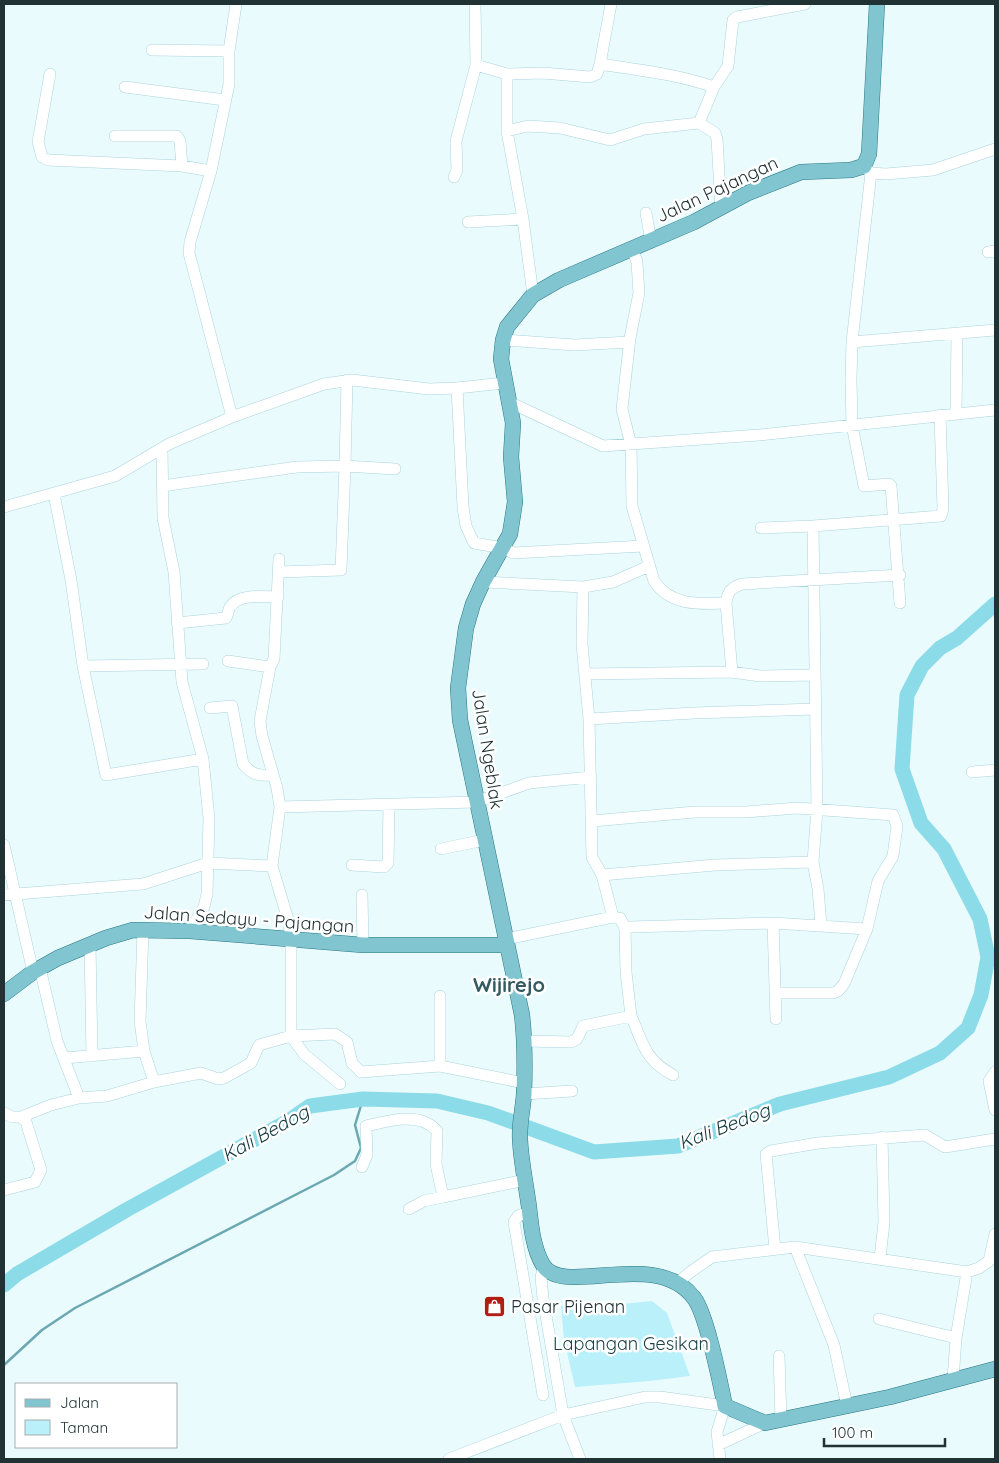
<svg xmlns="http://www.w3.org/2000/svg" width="999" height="1463" viewBox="0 0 999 1463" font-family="Quicksand,sans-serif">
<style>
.green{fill:#b9f0fa}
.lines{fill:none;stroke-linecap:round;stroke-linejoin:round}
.stream{stroke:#6ba8b2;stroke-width:2.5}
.river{stroke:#8bdbe8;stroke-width:15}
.minor-casing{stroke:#aad4dc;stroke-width:12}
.major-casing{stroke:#297985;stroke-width:16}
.minor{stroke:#fff;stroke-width:11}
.major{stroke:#81c5d0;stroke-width:15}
.labels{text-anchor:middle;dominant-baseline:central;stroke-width:5;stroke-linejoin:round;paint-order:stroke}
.street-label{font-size:18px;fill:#213235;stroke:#fff}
.poi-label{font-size:18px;fill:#213235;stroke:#fff;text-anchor:start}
.park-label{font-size:18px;fill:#1c4248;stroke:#fff}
.water-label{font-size:19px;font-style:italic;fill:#133a40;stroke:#fff}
.quarter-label{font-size:20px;font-weight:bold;fill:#335b61;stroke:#fff}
</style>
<rect width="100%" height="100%" fill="#eafbfe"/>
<path class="green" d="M 652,1301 L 667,1313 L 690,1376 L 650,1381 L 575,1387 L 564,1339 L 561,1306 L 602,1306 Z"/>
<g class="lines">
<path class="stream" d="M 4,1365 L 42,1330 L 75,1308 L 334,1175 L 355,1161 L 361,1148 L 355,1125 L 363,1099"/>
<path class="river" d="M 4,1285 L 17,1274 L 128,1209 L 290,1120 L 310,1106 L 363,1099 L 437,1101 L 488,1113 L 594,1152 L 678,1146 L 780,1104 L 889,1077 L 940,1053 L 968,1028 L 981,995 L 988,957 L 980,919 L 944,849 L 921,823 L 902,769 L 907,695 L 922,666 L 940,648 L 957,638 L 995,604"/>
<defs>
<path id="minor" d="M 611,4 L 600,64 C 638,70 677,74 714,87
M 152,50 L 229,51
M 476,65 L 507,74
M 50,74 L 38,142 L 42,157 L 48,160 L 182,166
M 125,87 L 225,100
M 507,131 L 528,126 L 560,128 L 610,140 L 644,129 L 699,123
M 115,136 L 177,136 L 180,141 L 182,166 L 211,171
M 866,168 L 871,173 L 886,174 L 933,170 L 995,149
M 871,173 L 852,342 L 851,379 L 852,425 L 864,486 L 889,484 L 891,486 L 900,603
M 454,177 L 457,170 L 456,141 L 476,65 L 475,4
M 721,208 L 717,139 L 715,133 L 699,123 L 714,87 L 728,66 L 733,20 L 737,17 L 805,4
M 646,213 L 651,241
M 523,219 L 507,131 L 507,74 L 543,73 L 590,77 L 597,74 L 600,64
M 468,222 L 523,219 L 533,295
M 632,249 L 637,262 L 639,293 L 630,338 L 622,409 L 631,445 L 632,506 L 654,581 C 670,606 700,604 726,603 C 728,592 730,588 742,584 L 900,575
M 988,252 L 995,251
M 503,340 L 575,345 L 629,342
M 852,342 L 995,330
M 347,380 L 345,466 L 395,469
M 457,388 L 463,507 L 466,526 L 474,543 L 503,548 L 513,553 L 643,546
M 509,402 L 603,446 L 759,435 L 995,410
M 956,414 L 957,334
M 232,417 L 189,253 L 190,242 L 211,171 L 229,84 L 229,51 L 236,4
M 162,486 L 297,467 L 345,466 L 341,570 L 279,572
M 54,494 L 71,580 L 83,666 L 106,775 L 203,759 L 182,682 L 174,572 L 163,518 L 162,448
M 4,507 L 115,476 L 169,444 L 232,417 L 324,384 L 352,380 L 429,389 L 457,388 L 504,383
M 761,528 L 813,526
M 483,582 L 583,587 L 582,644 L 589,719 L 592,857 L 602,875 L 613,917
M 583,587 L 613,582 L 649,566
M 726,603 L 732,672 L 760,676 L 814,675
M 177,623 L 226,618 C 228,615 228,610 230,607 C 239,593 264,597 278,597
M 228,661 L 270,667
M 83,666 L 203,664
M 585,674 L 732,672
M 210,708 L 232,706 L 243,764 C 252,775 259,776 273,775
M 589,719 L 694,713 L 815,709
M 972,772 L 995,770
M 280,807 L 476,802 L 529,783 L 591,777
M 592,821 L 695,812 L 746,812 L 797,808 L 893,815 L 897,826 L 893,856 L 878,881 L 867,929 L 844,984 L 838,991 L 833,993 L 777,993
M 4,845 L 33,972
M 441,849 L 484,840
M 813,862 L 818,889 L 821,925
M 352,865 L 384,867 L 388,863 L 389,805
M 272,866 L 289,923 L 291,940 L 291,1036 L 304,1054 L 340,1084
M 602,875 L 715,865 L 813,862 L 817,809 L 813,526 L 941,516 L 943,509 L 940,415
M 4,895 L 143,884 L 208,863 L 272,866 L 280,807 L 277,788 L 262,736 L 260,721 L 270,667 L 274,659 L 279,559
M 362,895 L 363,945
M 773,923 L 776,1019
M 190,931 L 204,907 L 207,894 L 209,818 L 203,759
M 506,939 L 613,917 L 620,918 L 625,928
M 90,944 L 92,1056
M 40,968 L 57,1041 L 79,1098 L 107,1096 L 154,1082 L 144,1051 L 140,1021 L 143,930
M 440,996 L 440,1066
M 631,1016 C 644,1045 644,1059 673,1075
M 525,1041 L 571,1042 L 577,1039 L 583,1026 L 631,1016 L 626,972 L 625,928 L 630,927 L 773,923 L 867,929
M 65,1058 L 144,1051
M 995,1072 L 989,1081 L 995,1110
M 154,1082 L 201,1073 L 218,1079 L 224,1078 L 251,1063 L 259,1045 L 291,1036 L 335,1034 L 347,1042 L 352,1063 L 361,1072 L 440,1066 L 524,1083
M 524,1094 L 572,1091
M 4,1113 L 12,1117 L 21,1117 L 26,1122 L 41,1170 L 35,1182 L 4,1190
M 21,1117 L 51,1105 L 79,1098
M 362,1167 L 367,1155 L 366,1126 C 388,1121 420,1111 437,1131 L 436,1164 L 443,1197 L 525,1180
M 409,1209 L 424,1201 L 443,1197
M 530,1212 L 518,1216 L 514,1222 L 543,1395
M 795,1247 L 834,1345 L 847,1406
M 775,1249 L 766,1154 L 771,1151 L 818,1143 L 925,1135 L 945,1147 L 995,1139
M 880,1258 L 884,1222 L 882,1137
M 544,1266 L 541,1277 L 543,1298 L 563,1415 L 580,1459
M 677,1284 L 689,1273 L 712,1257 L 795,1247 L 967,1272 L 979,1268 L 989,1261 L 995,1234
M 879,1319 L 956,1338
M 779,1356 L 781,1420
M 953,1380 L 956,1338 L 967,1272
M 718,1445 L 765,1423
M 449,1459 L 563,1415 L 645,1397 L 660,1397 L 725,1406 L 717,1432 L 720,1459"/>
<path id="major" d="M 877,4 L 869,154 L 864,166 L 851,170 L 801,172 L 748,193 L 694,222 L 559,280 L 533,295 L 507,327 L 503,340 L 501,359 L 513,423 L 511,457 L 515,502 L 510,534 L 483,582 L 473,604 L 466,628 L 458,688 L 460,720 L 522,1015 C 525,1041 525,1067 524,1094 C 523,1109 519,1124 520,1139 C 521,1162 526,1184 529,1207 C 531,1226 533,1248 543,1265 C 563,1298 656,1247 694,1298 C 707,1315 720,1382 725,1406 L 765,1423 L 890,1397 L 995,1369
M 4,994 L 33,972 L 58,958 L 106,938 L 133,930 L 190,931 L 363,945 L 507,945"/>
</defs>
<use href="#minor" class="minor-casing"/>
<use href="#major" class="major-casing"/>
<use href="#minor" class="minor"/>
<use href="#major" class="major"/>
</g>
<defs>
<symbol id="shop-square" viewBox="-11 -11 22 22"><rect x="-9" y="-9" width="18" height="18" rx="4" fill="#ae1e13" stroke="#fff"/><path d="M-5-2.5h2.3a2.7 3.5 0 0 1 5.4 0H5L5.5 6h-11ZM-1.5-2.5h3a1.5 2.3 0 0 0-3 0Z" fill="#fff"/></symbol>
</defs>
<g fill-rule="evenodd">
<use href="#shop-square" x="482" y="1294" width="25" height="25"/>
</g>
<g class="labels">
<g class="street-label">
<text transform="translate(717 189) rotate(-25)">Jalan Pajangan</text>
<text transform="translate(488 749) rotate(81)">Jalan Ngeblak</text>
<text transform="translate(249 919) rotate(4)">Jalan Sedayu - Pajangan</text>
</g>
<g class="poi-label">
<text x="511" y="1306">Pasar Pijenan</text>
</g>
<g class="park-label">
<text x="631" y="1343">Lapangan Gesikan</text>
</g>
<g class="water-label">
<text transform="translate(724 1126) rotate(-21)">Kali Bedog</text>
<text transform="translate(265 1133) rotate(-29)">Kali Bedog</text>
</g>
<g class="quarter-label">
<text x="509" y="984">Wijirejo</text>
</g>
</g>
<rect width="999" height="1463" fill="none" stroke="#213235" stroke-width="10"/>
<rect x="15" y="1383" width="162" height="65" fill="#ffffff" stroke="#a6adae"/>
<rect x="25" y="1399" width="25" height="8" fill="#81c5d0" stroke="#a6adae"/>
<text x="60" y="1408" font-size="15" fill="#213235">Jalan</text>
<rect x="25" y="1420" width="25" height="15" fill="#b9f0fa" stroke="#a6adae"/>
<text x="60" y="1433" font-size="15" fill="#213235">Taman</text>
<path d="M824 1438v8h121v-8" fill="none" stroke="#213235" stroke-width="2.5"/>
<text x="832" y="1438" font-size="15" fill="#213235" stroke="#ffffff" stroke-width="4" paint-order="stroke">100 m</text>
</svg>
